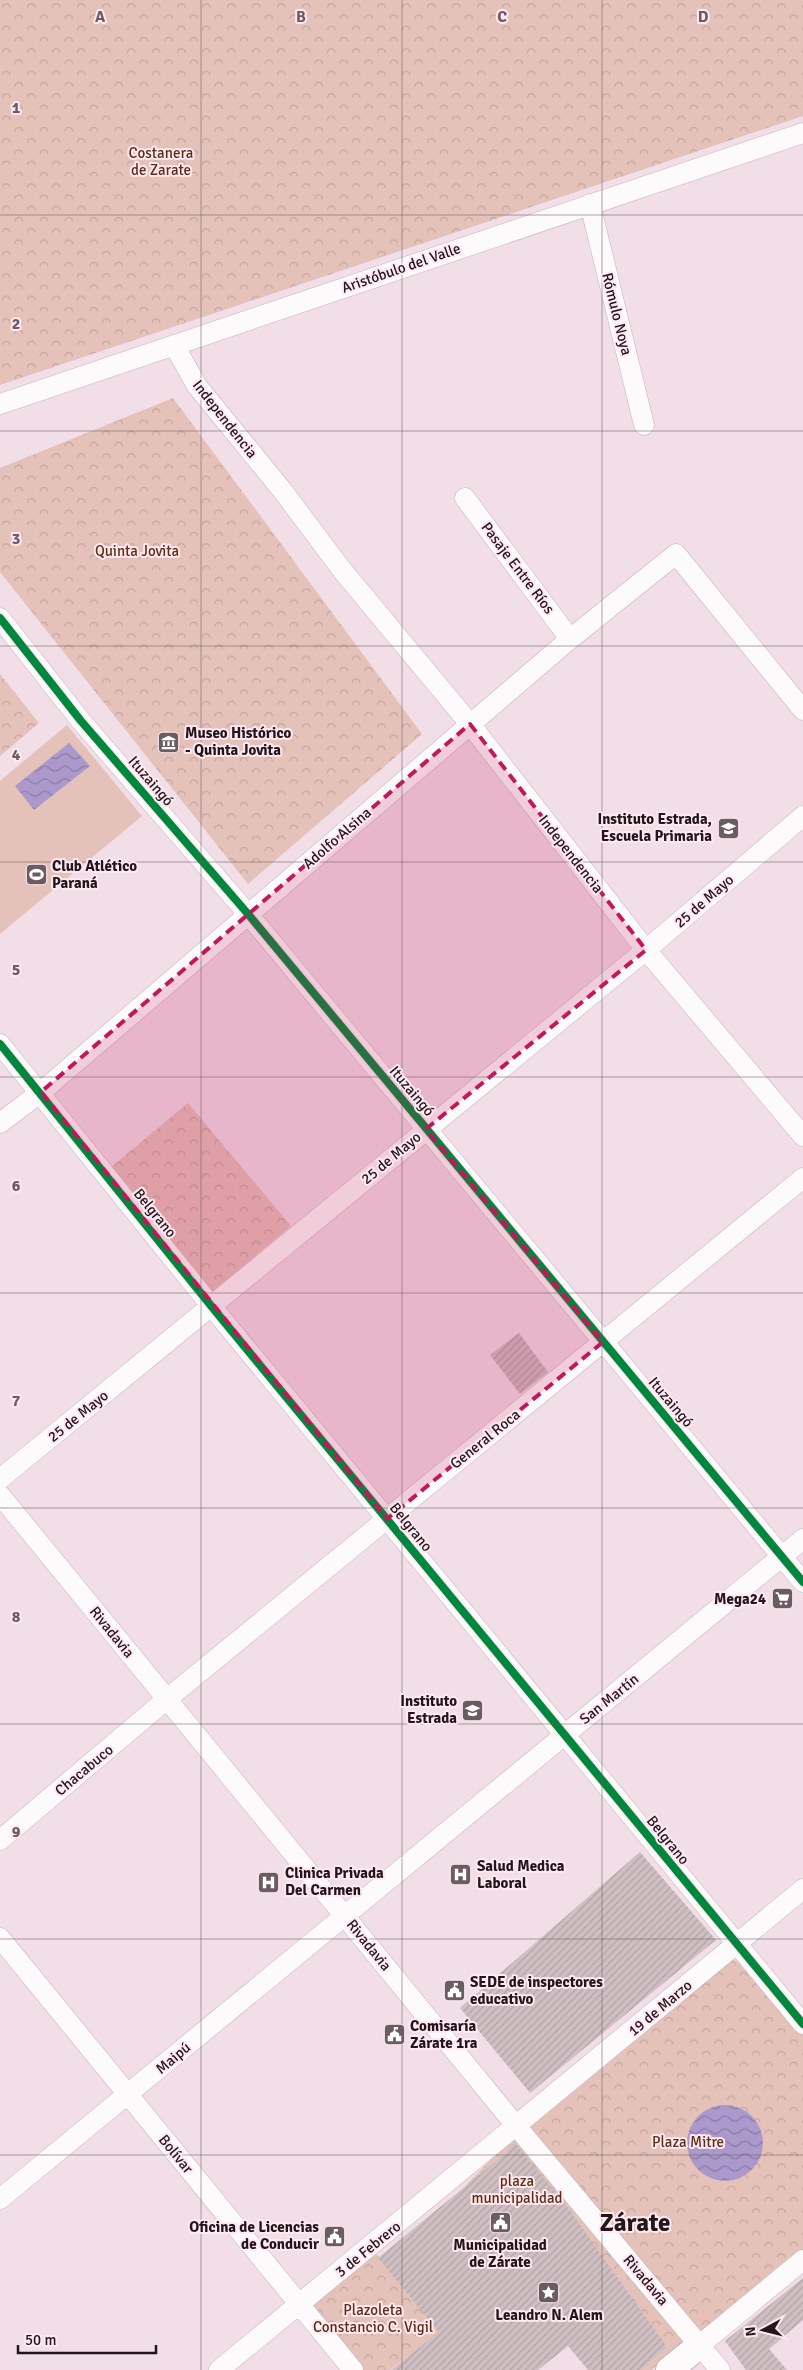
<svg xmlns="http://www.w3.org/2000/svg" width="803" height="2370" viewBox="0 0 803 2370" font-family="Signika,sans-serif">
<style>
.forest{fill:url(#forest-crowns)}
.garden{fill:#e5c2b9}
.water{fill:url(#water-waves)}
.building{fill:url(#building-hatch)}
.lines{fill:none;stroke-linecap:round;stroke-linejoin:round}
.minor-casing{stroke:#c4b4bb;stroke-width:21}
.tertiary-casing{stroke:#c4b4bb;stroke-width:28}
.minor{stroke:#fdfafb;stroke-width:20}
.tertiary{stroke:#fdfafb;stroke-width:26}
.cycleway-casing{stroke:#fee8f1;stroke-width:11}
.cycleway{stroke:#00873e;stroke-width:8}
.marked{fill:#c2185b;fill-opacity:0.2;stroke:#c2185b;stroke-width:4;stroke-dasharray:10 6;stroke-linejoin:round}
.grid{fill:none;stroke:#6b5c62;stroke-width:1;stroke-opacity:0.55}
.labels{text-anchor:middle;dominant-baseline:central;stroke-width:4;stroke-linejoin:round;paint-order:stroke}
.park-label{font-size:15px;fill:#5e2e12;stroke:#fee8f1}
.street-label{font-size:15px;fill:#22161b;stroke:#fee8f1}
.poi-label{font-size:15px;font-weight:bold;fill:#22161b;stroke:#fee8f1;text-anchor:start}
.town-label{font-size:25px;font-weight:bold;fill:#22161b;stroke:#fee8f1}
.grid-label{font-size:16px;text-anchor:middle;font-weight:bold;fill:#6b5c62;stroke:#fee8f1;stroke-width:4;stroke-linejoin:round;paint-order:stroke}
</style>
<defs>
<pattern id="forest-crowns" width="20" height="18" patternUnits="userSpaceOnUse" patternTransform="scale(1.25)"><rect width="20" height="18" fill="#e5c2b9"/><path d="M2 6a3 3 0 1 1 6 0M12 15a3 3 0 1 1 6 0" fill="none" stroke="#c4a69e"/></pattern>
<pattern id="water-waves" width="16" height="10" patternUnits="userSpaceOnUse" patternTransform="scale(1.25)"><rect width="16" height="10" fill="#ab99cc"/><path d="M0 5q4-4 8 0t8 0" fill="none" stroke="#8b7ca5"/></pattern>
<pattern id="building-hatch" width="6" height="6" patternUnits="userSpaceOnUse" patternTransform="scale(1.25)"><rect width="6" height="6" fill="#cfbfc2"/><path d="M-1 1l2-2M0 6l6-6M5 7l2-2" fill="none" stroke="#b1a3a6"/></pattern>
</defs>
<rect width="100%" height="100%" fill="#f2dee6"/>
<path class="forest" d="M 0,0 L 803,0 L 803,116 L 0,385 Z
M 173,398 L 422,734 L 248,884 L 0,572 L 0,468 Z
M 0,674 L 39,723 L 0,756 Z
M 188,1103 L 291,1226 L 212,1292 L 110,1168 Z
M 734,1960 L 742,1963 L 803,2035 L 803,2252 L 707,2331 L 700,2331 L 532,2135 L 531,2127 L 536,2117 L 726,1963 Z
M 516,2134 L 687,2340 L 651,2370 L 610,2370 L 513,2241 L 466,2185 Z
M 373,2250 L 440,2332 L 390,2370 L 359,2370 L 306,2303 Z"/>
<path class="garden" d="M 67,725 L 142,816 L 0,934 L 0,781 Z"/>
<path class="water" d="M 69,743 L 90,766 L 34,810 L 15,786 Z
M687 2143a38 38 0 1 1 76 0a38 38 0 1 1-76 0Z"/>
<path class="building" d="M 519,1333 L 548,1372 L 520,1394 L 490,1355 Z
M 640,1852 L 716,1940 L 530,2093 L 460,2008 Z
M 514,2142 L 563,2201 L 667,2347 L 640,2370 L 588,2370 L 568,2346 L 538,2370 L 391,2370 L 439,2332 L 378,2258 L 507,2152 Z
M 803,2278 L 803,2320 L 769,2349 L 787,2370 L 746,2370 L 725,2341 Z"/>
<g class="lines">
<defs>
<path id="minor" d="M 590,204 L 644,425
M 174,345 L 197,386 L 282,490 L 342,570 L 470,724 L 646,950 L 803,1136
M 0,404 L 803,133
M 465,498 L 570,639
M 0,618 L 81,721 L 248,914 L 803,1582
M 0,1044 L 212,1307 L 803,2024
M 0,1123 L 41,1092 L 570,639 L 676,554 L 803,710
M 0,1479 L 646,950 L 803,816
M 0,1495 L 517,2127 L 720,2370
M 0,1840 L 167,1699 L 803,1178
M 0,1938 L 353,2370
M 0,2199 L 803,1539
M 700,2345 L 803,2260
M 219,2370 L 803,1889"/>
<path id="tertiary" d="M 669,2370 L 700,2345"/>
</defs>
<use href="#minor" class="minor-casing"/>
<use href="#tertiary" class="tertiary-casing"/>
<use href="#minor" class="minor"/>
<use href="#tertiary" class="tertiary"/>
<defs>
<path id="cycleway" d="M 0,618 L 81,721 L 248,914 L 803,1582
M 0,1044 L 212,1307 L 803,2024"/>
</defs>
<use href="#cycleway" class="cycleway-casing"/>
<use href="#cycleway" class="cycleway"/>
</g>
<path class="marked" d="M 470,724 L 646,950 L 426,1129 L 603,1342 L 387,1519 L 41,1092 Z"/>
<path class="grid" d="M 201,0 L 201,2370M 402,0 L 402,2370M 602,0 L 602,2370M 0,215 L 803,215M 0,431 L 803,431M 0,646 L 803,646M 0,862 L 803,862M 0,1077 L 803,1077M 0,1293 L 803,1293M 0,1508 L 803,1508M 0,1724 L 803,1724M 0,1939 L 803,1939M 0,2155 L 803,2155"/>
<defs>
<symbol id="museum-square" viewBox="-11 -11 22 22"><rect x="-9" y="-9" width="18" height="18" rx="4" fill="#6b5c62" stroke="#fee8f1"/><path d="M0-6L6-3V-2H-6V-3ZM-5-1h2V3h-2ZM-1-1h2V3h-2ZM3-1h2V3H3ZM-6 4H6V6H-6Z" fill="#fff"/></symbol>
<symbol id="school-square" viewBox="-11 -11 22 22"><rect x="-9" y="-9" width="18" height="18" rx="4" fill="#6b5c62" stroke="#fee8f1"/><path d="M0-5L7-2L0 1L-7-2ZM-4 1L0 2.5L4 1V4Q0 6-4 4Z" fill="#fff"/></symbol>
<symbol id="stadium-square" viewBox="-11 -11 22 22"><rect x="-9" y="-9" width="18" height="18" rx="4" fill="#6b5c62" stroke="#fee8f1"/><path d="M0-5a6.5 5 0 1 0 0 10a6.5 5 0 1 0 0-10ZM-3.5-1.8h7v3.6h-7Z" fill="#fff"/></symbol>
<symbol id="supermarket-square" viewBox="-11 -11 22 22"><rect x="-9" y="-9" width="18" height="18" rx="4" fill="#6b5c62" stroke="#fee8f1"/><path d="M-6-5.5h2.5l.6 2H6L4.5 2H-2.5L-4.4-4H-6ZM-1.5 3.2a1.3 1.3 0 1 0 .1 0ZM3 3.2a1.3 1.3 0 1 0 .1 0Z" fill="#fff"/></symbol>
<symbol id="hospital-square" viewBox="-11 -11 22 22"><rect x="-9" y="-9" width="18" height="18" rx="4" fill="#6b5c62" stroke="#fee8f1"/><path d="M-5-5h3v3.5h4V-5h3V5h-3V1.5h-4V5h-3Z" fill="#fff"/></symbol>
<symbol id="civic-square" viewBox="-11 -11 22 22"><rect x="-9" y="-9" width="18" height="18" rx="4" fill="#6b5c62" stroke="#fee8f1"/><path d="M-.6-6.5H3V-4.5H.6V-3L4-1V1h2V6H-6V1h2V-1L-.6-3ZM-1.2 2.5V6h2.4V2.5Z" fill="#fff"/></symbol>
<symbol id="sight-square" viewBox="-11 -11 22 22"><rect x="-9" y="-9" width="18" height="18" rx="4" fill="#6b5c62" stroke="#fee8f1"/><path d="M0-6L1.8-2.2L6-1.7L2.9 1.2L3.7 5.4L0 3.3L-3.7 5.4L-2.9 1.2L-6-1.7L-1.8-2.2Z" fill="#fff"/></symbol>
</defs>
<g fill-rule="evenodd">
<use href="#museum-square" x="156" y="730" width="25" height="25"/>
<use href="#school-square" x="716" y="816" width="25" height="25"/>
<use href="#stadium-square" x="24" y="862" width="25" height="25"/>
<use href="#supermarket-square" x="770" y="1586" width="25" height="25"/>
<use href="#school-square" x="460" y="1698" width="25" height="25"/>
<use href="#hospital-square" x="448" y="1862" width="25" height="25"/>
<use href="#hospital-square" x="256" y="1870" width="25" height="25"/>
<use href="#civic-square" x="442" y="1978" width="25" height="25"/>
<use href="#civic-square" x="382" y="2022" width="25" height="25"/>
<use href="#civic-square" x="488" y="2210" width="25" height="25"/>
<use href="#civic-square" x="322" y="2224" width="25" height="25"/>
<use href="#sight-square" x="536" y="2280" width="25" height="25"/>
</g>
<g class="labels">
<g class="park-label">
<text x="161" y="153">Costanera<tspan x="161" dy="17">de Zarate</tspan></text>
<text x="137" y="551">Quinta Jovita</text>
<text x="688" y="2142">Plaza Mitre</text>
<text x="517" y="2181">plaza<tspan x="517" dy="17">municipalidad</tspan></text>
<text x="373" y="2310">Plazoleta<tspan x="373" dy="17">Constancio C. Vigil</tspan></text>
</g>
<g class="street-label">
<text transform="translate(401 268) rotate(-19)">Aristóbulo del Valle</text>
<text transform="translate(617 314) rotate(76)">Rómulo Noya</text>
<text transform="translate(225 419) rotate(52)">Independencia</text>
<text transform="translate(518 568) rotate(53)">Pasaje Entre Ríos</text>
<text transform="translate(151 781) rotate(49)">Ituzaingó</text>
<text transform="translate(337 838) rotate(-41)">Adolfo Alsina</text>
<text transform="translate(571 854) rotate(52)">Independencia</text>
<text transform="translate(704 901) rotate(-41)">25 de Mayo</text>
<text transform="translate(412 1091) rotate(50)">Ituzaingó</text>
<text transform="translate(391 1158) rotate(-40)">25 de Mayo</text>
<text transform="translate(155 1213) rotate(51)">Belgrano</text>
<text transform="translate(671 1402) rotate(50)">Ituzaingó</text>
<text transform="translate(78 1416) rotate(-39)">25 de Mayo</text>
<text transform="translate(485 1439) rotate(-39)">General Roca</text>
<text transform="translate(411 1527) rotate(51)">Belgrano</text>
<text transform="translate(112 1632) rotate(51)">Rivadavia</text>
<text transform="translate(609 1699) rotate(-39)">San Martín</text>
<text transform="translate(84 1770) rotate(-40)">Chacabuco</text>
<text transform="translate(668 1840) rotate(51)">Belgrano</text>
<text transform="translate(369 1945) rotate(51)">Rivadavia</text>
<text transform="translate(660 2008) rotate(-40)">19 de Marzo</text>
<text transform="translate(173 2058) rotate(-40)">Maipú</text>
<text transform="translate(176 2154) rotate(51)">Bolívar</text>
<text transform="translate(368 2249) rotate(-39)">3 de Febrero</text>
<text transform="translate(646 2280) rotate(50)">Rivadavia</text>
</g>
<g class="poi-label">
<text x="185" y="733">Museo Histórico<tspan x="185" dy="17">- Quinta Jovita</tspan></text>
<text x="712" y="819" text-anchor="end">Instituto Estrada,<tspan x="712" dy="17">Escuela Primaria</tspan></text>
<text x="52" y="866">Club Atlético<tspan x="52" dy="17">Paraná</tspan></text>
<text x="766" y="1599" text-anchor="end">Mega24</text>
<text x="457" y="1701" text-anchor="end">Instituto<tspan x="457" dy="17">Estrada</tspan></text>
<text x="477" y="1866">Salud Medica<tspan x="477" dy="17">Laboral</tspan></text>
<text x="285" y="1873">Clinica Privada<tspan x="285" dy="17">Del Carmen</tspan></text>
<text x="470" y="1982">SEDE de inspectores<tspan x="470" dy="17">educativo</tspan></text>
<text x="410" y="2026">Comisaría<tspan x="410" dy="17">Zárate 1ra</tspan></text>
<text x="319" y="2227" text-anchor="end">Oficina de Licencias<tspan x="319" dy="17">de Conducir</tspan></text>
<text x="500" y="2245" text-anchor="middle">Municipalidad<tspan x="500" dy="17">de Zárate</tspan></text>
<text x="549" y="2315" text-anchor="middle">Leandro N. Alem</text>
</g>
<g class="town-label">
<text x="635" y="2222">Zárate</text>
</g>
</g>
<g class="grid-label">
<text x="100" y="22">A</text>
<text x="301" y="22">B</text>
<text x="502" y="22">C</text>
<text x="703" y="22">D</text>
<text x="16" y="113">1</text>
<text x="16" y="329">2</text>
<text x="16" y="544">3</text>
<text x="16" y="760">4</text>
<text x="16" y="975">5</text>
<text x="16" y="1191">6</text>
<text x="16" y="1406">7</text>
<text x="16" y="1622">8</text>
<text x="16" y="1837">9</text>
</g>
<g transform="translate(763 2330) rotate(263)" stroke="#fee8f1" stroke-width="4" paint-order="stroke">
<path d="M0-4L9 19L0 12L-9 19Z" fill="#22161b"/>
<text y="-8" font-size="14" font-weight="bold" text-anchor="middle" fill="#22161b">N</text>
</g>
<path d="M18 2345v8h138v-8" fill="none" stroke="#22161b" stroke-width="2.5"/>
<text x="25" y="2345" font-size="15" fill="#22161b" stroke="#fee8f1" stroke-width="4" paint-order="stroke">50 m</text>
</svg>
